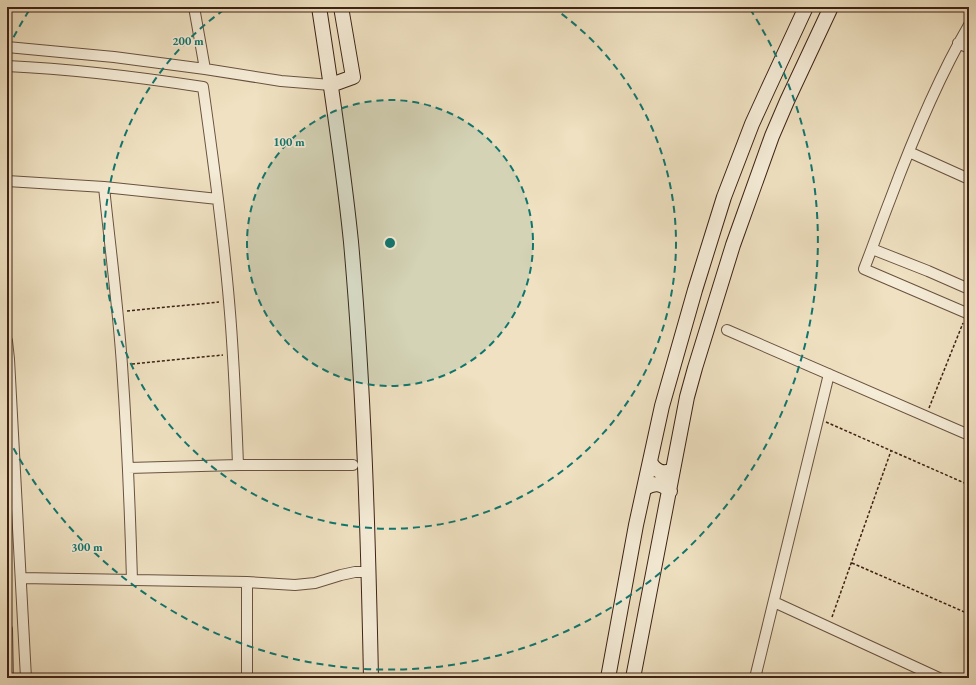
<svg xmlns="http://www.w3.org/2000/svg" width="976" height="685" viewBox="0 0 976 685" font-family="'EB Garamond',serif">
<style>
.lines{fill:none;stroke-linecap:round;stroke-linejoin:round}
.street-casing{stroke:#6a5240;stroke-width:12}
.secondary-casing{stroke:#3e2215;stroke-width:16}
.path{stroke:#3e2215;stroke-width:1.5;stroke-dasharray:3 2;stroke-linecap:butt}
.street{stroke:#f5ecd7;stroke-width:10}
.secondary{stroke:#f5ecd7;stroke-width:14}
.ring{fill:none;stroke:#0f766e;stroke-width:2;stroke-dasharray:7 5}
.centre{fill:#0f766e;stroke:#f5ecd7;stroke-width:2}
.ring-label{font-size:12px;text-anchor:middle;font-weight:bold;fill:#0f766e;stroke:#f5ecd7;stroke-width:3.5;stroke-linejoin:round;paint-order:stroke}
</style>
<rect width="100%" height="100%" fill="#efe1c1"/>
<filter id="stains"><feTurbulence type="fractalNoise" baseFrequency=".005" numOctaves="4"/><feColorMatrix values="0 0 0 0 .2 0 0 0 0 .09 0 0 0 0 .02 0 0 0 .5 -.17"/></filter>
<radialGradient id="worn" r=".72"><stop offset=".6" stop-color="#630" stop-opacity="0"/><stop offset="1" stop-color="#630" stop-opacity=".3"/></radialGradient>
<g class="lines">
<defs>
<path id="street" d="M 194,7 L 205,69
M 969,25 C 937,80 912,141 890,200 C 881,223 873,246 864,269 L 969,314
M 958,43 L 969,48
M 7,47 L 114,57 L 205,69 L 281,81 L 331,85
M 7,66 C 73,69 138,77 203,87 C 213,158 223,230 229,301 C 234,356 236,411 238,465
M 909,152 L 969,179
M 7,181 L 104,187 L 218,199
M 104,187 C 110,246 118,306 122,365 C 127,437 130,508 132,580
M 872,249 L 928,271 L 969,289
M 727,330 L 969,435
M 7,341 L 9,359 L 26,678
M 128,468 L 238,465 L 353,465
M 21,578 L 247,582 L 295,585 L 315,583 L 341,575 L 355,572 L 369,572
M 774,602 L 939,678
M 7,629 L 8,678
M 247,678 L 247,582
M 755,678 L 829,374"/>
<path id="secondary" d="M 319,7 C 331,85 343,163 351,242 C 364,387 368,533 371,678
M 331,85 L 353,77 L 341,7
M 650,461 C 654,471 663,475 673,470
M 645,488 C 654,482 662,483 670,491
M 608,678 L 636,525 L 662,406 L 695,290 L 724,197 L 752,124 L 768,89 L 806,7
M 633,678 L 687,397 L 695,368 L 733,245 L 772,136 L 787,101 L 831,7"/>
</defs>
<use href="#street" class="street-casing"/>
<use href="#secondary" class="secondary-casing"/>
<path class="path" d="M 127,311 L 219,302
M 132,364 L 223,355
M 929,408 L 963,323
M 826,422 L 969,485
M 852,563 L 969,614
M 832,617 L 891,451"/>
<use href="#street" class="street"/>
<use href="#secondary" class="secondary"/>
</g>
<circle cx="390" cy="243" r="143" fill="#0f766e" fill-opacity=".12"/>
<g class="ring">
<circle cx="390" cy="243" r="143"/>
<path d="M552 7A286 286 0 1 1 228 7"/>
<path d="M8 48A429 429 0 0 1 30 9M750 9A429 429 0 1 1 8 438"/>
</g>
<circle cx="390" cy="243" r="6" class="centre"/>
<g class="ring-label">
<text x="188" y="45">200 m</text>
<text x="289" y="146">100 m</text>
<text x="87" y="551">300 m</text>
</g>
<rect width="976" height="685" fill="none" stroke="#efe1c1" stroke-width="24"/>
<rect x="8" y="8" width="960" height="669" fill="none" stroke="#3e2215" stroke-width="2"/>
<rect x="12" y="12" width="952" height="661" fill="none" stroke="#3e2215"/>
<rect width="100%" height="100%" filter="url(#stains)"/>
<rect width="100%" height="100%" fill="url(#worn)"/>
</svg>
